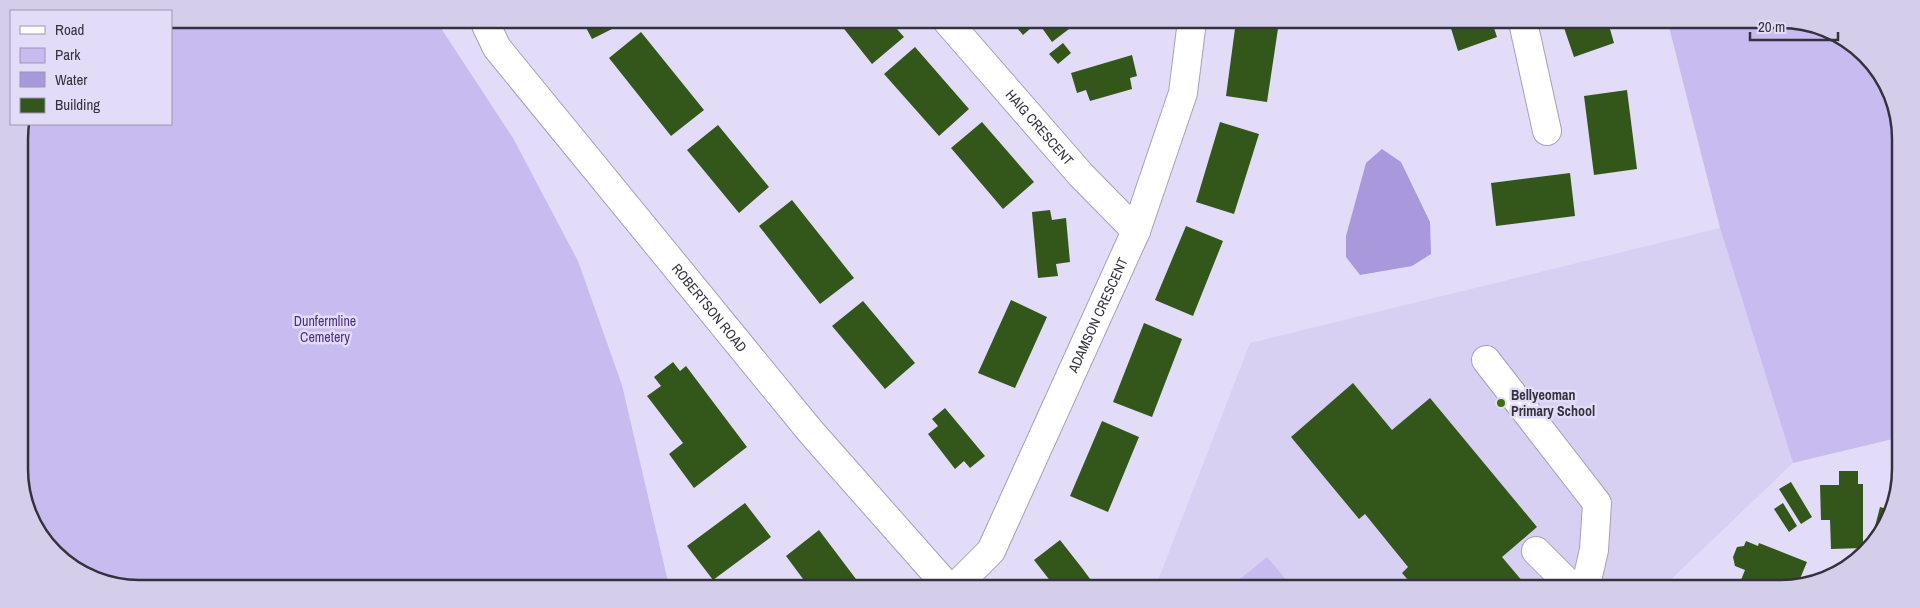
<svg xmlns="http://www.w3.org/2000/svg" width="1920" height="608" viewBox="0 0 1920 608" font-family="'Archivo Narrow',sans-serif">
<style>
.built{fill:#d8d0f3}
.green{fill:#c8bbf0}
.water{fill:#a998dc}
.building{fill:#33571a}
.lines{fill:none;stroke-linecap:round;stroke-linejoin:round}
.minor-casing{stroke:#a59fba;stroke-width:30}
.minor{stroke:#fff;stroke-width:28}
.poi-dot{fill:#3a7303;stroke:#e3dcf9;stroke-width:2}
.labels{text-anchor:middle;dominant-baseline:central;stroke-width:5;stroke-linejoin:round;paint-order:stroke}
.street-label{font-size:14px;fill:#34323c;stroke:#e3dcf9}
.park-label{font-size:14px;fill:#4c3080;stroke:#e3dcf9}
.poi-label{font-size:14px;font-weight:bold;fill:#34323c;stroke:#e3dcf9;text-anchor:start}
.rim{fill:none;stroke:#34323c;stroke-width:2.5}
</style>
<rect width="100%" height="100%" fill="#e3dcf9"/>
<path class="built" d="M 1720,228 L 1793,463 L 1661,589 L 1155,588 L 1250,343 Z"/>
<path class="green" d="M 171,19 L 435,19 L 513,138 L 578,261 L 622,385 L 669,586 L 107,585 L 49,549 L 21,493 L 19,131 L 21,124 L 171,124 Z
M 1668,23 L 1813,23 L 1871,59 L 1899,115 L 1897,438 L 1793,463 L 1720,228 Z
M 1267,557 L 1293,588 L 1229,588 Z"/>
<path class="water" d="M 1382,149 L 1401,162 L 1430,222 L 1431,254 L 1412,266 L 1360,275 L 1346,257 L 1346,236 L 1366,163 Z"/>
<path class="building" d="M 582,20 L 630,20 L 592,39 Z
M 837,20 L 890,21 L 904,37 L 872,64 Z
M 1011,21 L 1039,21 L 1023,35 Z
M 1051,21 L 1063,21 L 1069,29 L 1052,42 L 1042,28 Z
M 1236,21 L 1279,22 L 1267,102 L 1226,96 Z
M 1449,22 L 1492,22 L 1497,37 L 1458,51 Z
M 1562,22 L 1608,22 L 1614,43 L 1574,57 Z
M 641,32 L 704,110 L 671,136 L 609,58 Z
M 1063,43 L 1071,53 L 1058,64 L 1049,54 Z
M 915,47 L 969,109 L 939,136 L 884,74 Z
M 1132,55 L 1137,76 L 1130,78 L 1132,89 L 1090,101 L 1086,90 L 1077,93 L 1071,73 Z
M 1627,90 L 1637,169 L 1594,175 L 1584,96 Z
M 982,122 L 1034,182 L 1003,209 L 951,148 Z
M 1220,122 L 1259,134 L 1234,214 L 1196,202 Z
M 718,125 L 769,187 L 739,213 L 687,150 Z
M 1570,173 L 1575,216 L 1496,226 L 1491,183 Z
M 792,200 L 854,278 L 820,304 L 759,226 Z
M 1050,210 L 1052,220 L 1066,218 L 1070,262 L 1056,264 L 1058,276 L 1038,278 L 1032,212 Z
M 1186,226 L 1223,241 L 1193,316 L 1155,300 Z
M 1011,300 L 1047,317 L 1015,388 L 978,373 Z
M 863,301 L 915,363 L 885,389 L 832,326 Z
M 1144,323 L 1182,339 L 1152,417 L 1113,402 Z
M 673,362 L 680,371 L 686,366 L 747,447 L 694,488 L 669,454 L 683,443 L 647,396 L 661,386 L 654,377 Z
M 1353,383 L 1392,430 L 1430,398 L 1537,527 L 1502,557 L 1528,588 L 1415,588 L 1402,573 L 1408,567 L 1365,514 L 1359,519 L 1291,437 Z
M 945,408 L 985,456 L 970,468 L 964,461 L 955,469 L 928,434 L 938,426 L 932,419 Z
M 1102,421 L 1139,437 L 1108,512 L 1070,496 Z
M 1839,471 L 1858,471 L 1858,484 L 1863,484 L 1863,548 L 1831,549 L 1830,520 L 1821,520 L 1820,485 L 1839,485 Z
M 1791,482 L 1812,517 L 1801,524 L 1779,489 Z
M 745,503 L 771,537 L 713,580 L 687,546 Z
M 1783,503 L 1797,526 L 1789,532 L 1774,509 Z
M 1880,507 L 1891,510 L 1873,538 L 1872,538 Z
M 819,530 L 862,587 L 809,587 L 786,556 Z
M 1060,540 L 1082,568 L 1096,587 L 1055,587 L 1034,560 Z
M 1746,541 L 1758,546 L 1759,543 L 1807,562 L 1797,586 L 1789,589 L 1762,589 L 1741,580 L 1745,570 L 1735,566 L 1733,557 L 1737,547 L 1744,546 Z
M 1727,585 L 1737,589 L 1725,589 Z"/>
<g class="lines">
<defs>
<g id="minor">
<path id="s1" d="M 486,20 L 486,25 L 497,48 L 811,432 L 948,587"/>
<path id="s2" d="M 947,21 L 1081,175 L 1136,231"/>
<path d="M 1523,22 L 1547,131"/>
<path d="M 1486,360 L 1597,503 L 1594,550 L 1585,589"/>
<path d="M 1536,551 L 1574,589"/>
<path id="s3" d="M 955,587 L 991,551 L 1136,231 L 1183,93 L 1192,21"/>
</g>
</defs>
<use href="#minor" class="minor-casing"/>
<use href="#minor" class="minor"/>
</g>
<circle class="poi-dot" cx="1501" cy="403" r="5"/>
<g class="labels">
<g class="street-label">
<text stroke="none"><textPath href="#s2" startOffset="141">HAIG CRESCENT</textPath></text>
<text stroke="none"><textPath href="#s1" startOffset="366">ROBERTSON ROAD</textPath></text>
<text stroke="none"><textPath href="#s3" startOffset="310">ADAMSON CRESCENT</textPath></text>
</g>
<g class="park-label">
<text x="325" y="321">Dunfermline<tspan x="325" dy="16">Cemetery</tspan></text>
</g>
<g class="poi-label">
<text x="1511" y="395">Bellyeoman<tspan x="1511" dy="16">Primary School</tspan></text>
</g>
</g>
<path d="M0 0H1920V608H0ZM139 28H1781A111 111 0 0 1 1892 139V469A111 111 0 0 1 1781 580H139A111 111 0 0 1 28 469V139A111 111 0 0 1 139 28Z" fill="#d5ceea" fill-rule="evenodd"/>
<path class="rim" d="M139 28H1781A111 111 0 0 1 1892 139V469A111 111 0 0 1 1781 580H139A111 111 0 0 1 28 469V139A111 111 0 0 1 139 28Z"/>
<rect x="10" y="10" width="162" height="115" fill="#e3dcf9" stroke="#9d98ad"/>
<rect x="20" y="26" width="25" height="8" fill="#ffffff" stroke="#9d98ad"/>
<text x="55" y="35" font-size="15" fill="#34323c">Road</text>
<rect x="20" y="48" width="25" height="15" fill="#c8bbf0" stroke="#9d98ad"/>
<text x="55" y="60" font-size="15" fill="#34323c">Park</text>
<rect x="20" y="72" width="25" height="15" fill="#a998dc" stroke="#9d98ad"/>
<text x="55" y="85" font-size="15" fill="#34323c">Water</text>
<rect x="20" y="98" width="25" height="15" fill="#33571a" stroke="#9d98ad"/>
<text x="55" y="110" font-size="15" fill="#34323c">Building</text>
<path d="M1750 32v8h88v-8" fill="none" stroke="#34323c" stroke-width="2.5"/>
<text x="1758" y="32" font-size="15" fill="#34323c" stroke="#e3dcf9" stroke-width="4" paint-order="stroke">20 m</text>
</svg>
